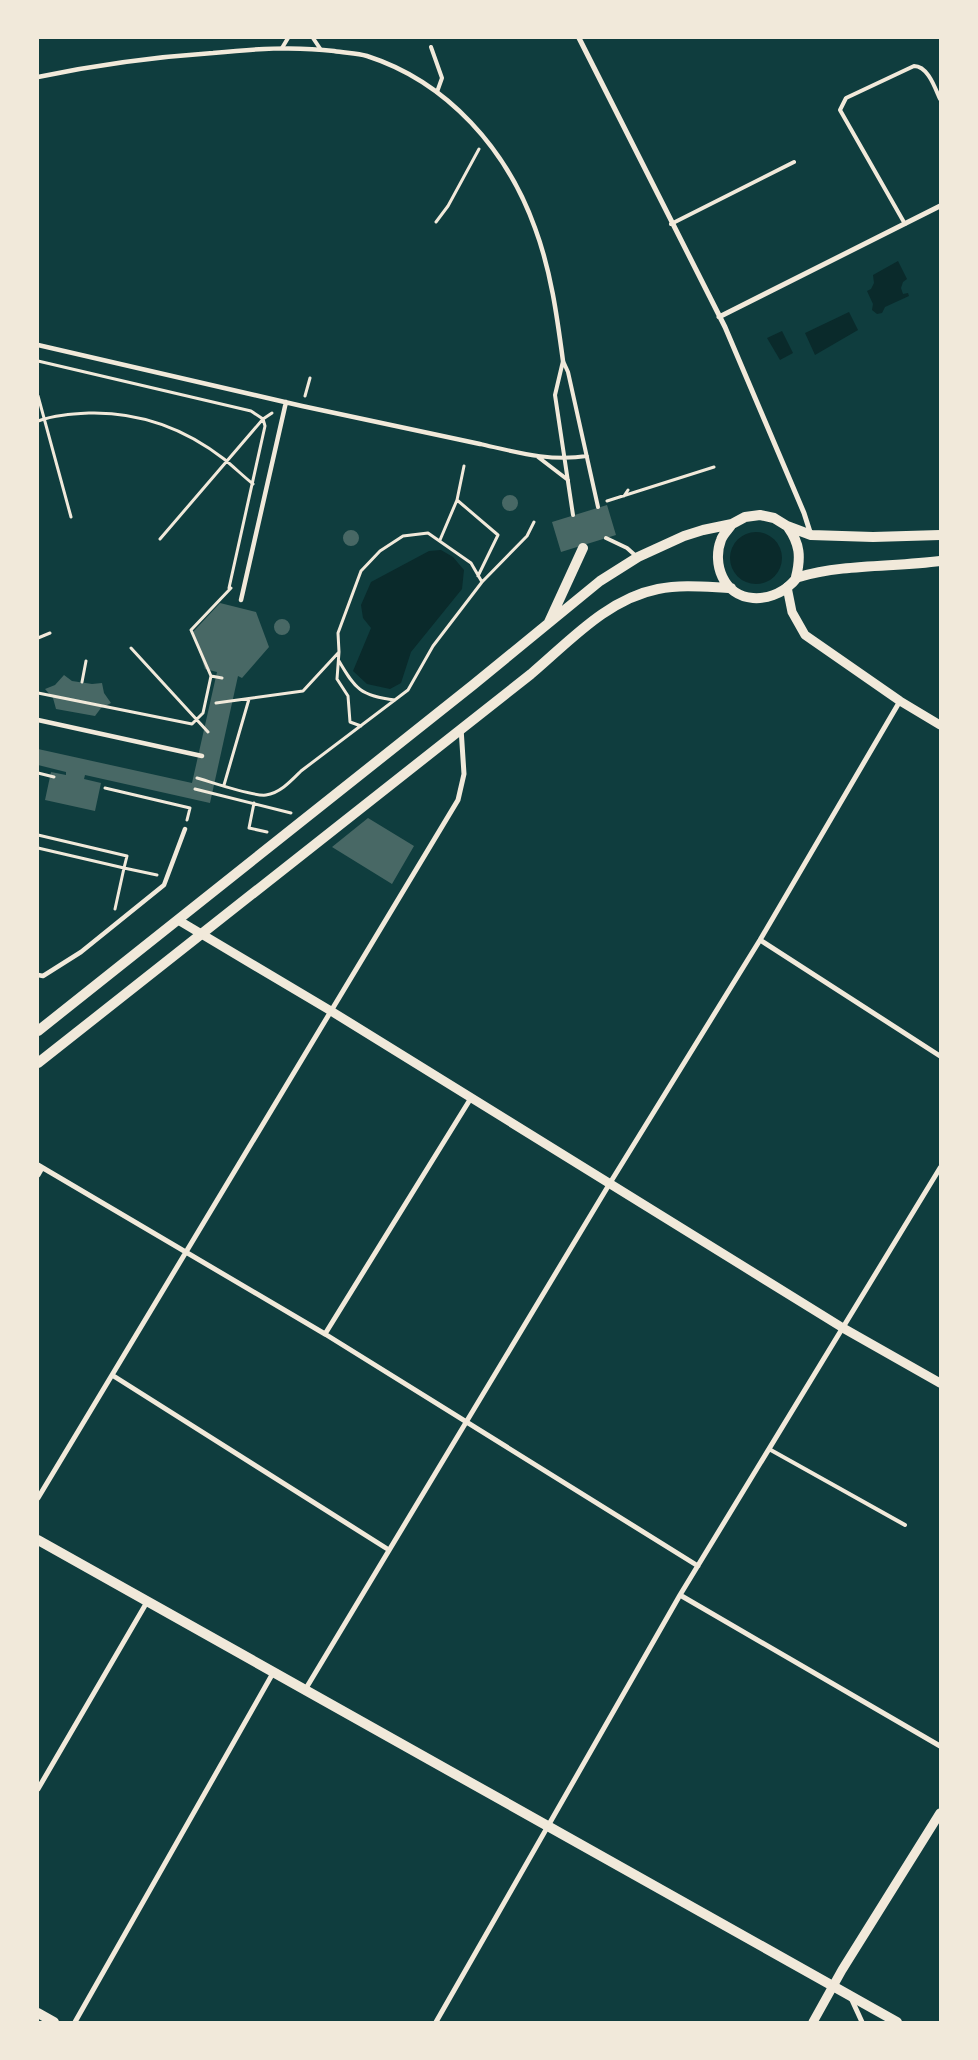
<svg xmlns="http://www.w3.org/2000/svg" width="978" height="2060" viewBox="0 0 978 2060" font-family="'Roboto Condensed',sans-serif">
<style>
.water{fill:#0a2a2b}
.building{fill:#486865}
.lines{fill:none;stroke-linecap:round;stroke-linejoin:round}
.path{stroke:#f1e9da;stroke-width:3}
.service{stroke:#f1e9da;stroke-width:4}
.pedestrian{stroke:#f1e9da;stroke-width:4.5}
.minor{stroke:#f1e9da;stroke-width:5}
.tertiary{stroke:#f1e9da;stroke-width:9}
.secondary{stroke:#f1e9da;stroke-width:10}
</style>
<rect width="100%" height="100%" fill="#0f3d3e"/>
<path class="water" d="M 898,261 L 907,279 L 903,282 L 901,288 L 903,294 L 908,293 L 909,296 L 885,307 L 882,313 L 877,314 L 872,310 L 873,304 L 867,291 L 871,289 L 874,283 L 873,275 Z
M 849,312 L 858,330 L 815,355 L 805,333 Z
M 782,331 L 793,353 L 780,360 L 767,338 Z
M730 558a26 26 0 1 1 52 0a26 26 0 1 1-52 0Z
M 441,550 L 453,557 L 464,570 L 462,589 L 411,652 L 401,683 L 390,689 L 367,684 L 353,671 L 371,628 L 363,618 L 361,605 L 371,582 L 429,551 Z"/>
<path class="building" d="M502 503a8 8 0 1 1 16 0a8 8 0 1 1-16 0Z
M 607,505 L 616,535 L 561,552 L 552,522 Z
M343 538a8 8 0 1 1 16 0a8 8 0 1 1-16 0Z
M 220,603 L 256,612 L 269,647 L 242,678 L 238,676 L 210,803 L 85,775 L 84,779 L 101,783 L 95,811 L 45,800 L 51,772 L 66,775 L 66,772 L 38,765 L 38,749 L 192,783 L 217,672 L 205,669 L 193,632 Z
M274 627a8 8 0 1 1 16 0a8 8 0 1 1-16 0Z
M 64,675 L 72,681 L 92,684 L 102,683 L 104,693 L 111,703 L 101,708 L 95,716 L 56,709 L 53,698 L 45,689 L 55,685 Z
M 368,818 L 414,846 L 392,884 L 332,847 Z"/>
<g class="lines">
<path class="path" d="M 436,222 L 448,206 L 479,149
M 38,361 L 251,411 L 263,419 L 265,426 L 229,588
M 38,396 L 71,517
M 305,396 L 310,378
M 38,421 C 54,415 73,414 90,413 C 141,412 184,428 224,459 C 234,467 243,476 253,484
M 624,496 L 628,490
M 457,500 L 498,535 L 478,576
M 607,501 L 714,467
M 160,539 L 263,419 L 272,413
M 440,540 L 457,500 L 464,466
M 38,638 L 50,633
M 131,648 L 208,732
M 339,652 L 338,633 L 361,571 L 380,551 L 403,536 L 428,533 L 471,563 L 482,582
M 339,661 C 355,689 361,696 395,700
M 222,678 L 211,676 L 191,630 L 231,588
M 82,682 L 86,661
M 38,693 L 192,724 L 203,713 L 211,676
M 216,703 L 303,691 L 339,652 L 337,679 L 348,696 L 350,722 L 361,726
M 38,773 L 54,777
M 197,778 C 211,782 254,797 266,795 C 280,793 291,781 301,771 L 408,690 L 433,646 L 482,582 L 527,536 L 534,522
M 224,785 L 249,699
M 105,788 L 190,808 L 187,820
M 195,789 L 291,813
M 254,803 L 249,828 L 267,832
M 38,835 L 127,856 L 124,868 L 38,848
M 115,909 L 124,868 L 157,875"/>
<path class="service" d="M 313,38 L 321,50
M 431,47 L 442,78 L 437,92
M 282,48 L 288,38
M 671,224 L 794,162
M 905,224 L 840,110 L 846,98 L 914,66 C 928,66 935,88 940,99
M 563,361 L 555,395 L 573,515
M 563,361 L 568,372 L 598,507
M 480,444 C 516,452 550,462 587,456
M 538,457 L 568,480
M 606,538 L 627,548 L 636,556
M 769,1449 L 905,1525"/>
<path class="pedestrian" d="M 38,77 C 95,65 154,57 213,53 C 254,49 293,46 334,51 C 345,53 357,53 367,56 C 448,82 507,150 535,228 C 551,271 557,316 563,361
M 38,345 L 302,406 L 480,444
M 241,600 L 286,402
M 38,720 L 202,756
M 38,975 L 43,976 L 81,952 L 164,885 L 185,829"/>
<path class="minor" d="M 579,38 L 725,327 L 804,513 L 811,535
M 719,317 L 940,206
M 760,940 L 940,1056
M 38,1165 L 325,1334 L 698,1566
M 38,1175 L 42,1168
M 325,1334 L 471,1098
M 112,1375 L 389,1550
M 38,1498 L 458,800 L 464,774 L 461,728
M 680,1595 L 940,1746
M 305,1690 L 610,1183 L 760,940 L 900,701
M 38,1789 L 147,1602
M 851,1998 L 862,2022
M 75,2022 L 273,1673
M 436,2022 L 680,1595 L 940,1168"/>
<path class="tertiary" d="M 787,587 L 792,612 L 805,635 L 900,701 L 940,725
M 178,920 L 331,1011 L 843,1328 L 940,1383
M 813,2022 L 842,1970 L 940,1813"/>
<path class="secondary" d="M 732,524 C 729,529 723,534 721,540 C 712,563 723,596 753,598 C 766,599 781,594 791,584 C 795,581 795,578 799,577 C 842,564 895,567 940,561
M 788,527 C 800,544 801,557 796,577
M 549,622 L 583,548
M 38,1031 L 473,685 L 600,581 L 638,557 L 684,536 L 703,530 L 732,524 L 745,517 L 760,515 L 774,518 L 787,526 L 811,535 L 873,537 L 940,535
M 38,1063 L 531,674 C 569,642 607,599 658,589 C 682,584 707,587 731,588
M 38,1540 L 897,2022
M 38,2013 L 54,2022"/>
</g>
<rect width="978" height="2060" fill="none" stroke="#f1e9da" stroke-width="78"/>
</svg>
